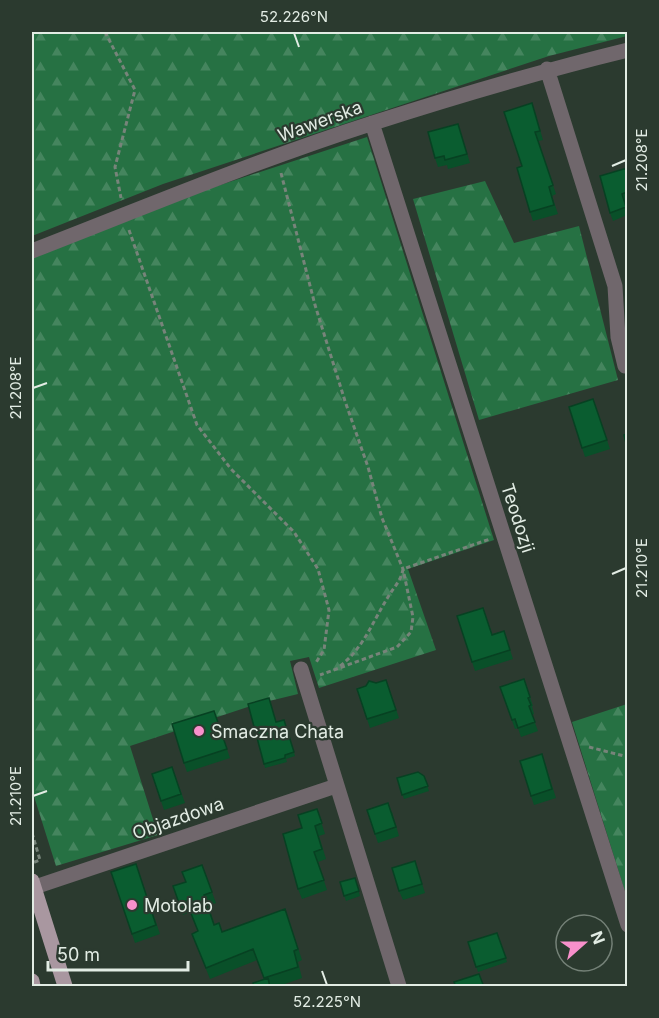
<svg xmlns="http://www.w3.org/2000/svg" width="659" height="1018" viewBox="0 0 659 1018" font-family="Inter,sans-serif">
<style>
.forest{fill:url(#forest-firs)}
.lines{fill:none;stroke-linecap:round;stroke-linejoin:round}
.path{stroke:#77847a;stroke-width:3;stroke-dasharray:4.5 3;stroke-linecap:butt}
.minor{stroke:#70676c;stroke-width:15}
.primary{stroke:#a997a0;stroke-width:15}
.wall{fill:#095029}
.building{fill:#0a5d30;stroke:#074122;stroke-width:1.5}
.ticks{fill:none;stroke:#e2ece4;stroke-width:2}
.poi-dot{fill:#f890cb;stroke:#2b3a2f;stroke-width:2}
.labels{text-anchor:middle;dominant-baseline:central;stroke-width:4.5;stroke-linejoin:round;paint-order:stroke}
.street-label{font-size:18px;fill:#e2ece4;stroke:#2b3a2f}
.poi-label{font-size:18px;fill:#e2ece4;stroke:#2b3a2f;text-anchor:start}
.neatline{fill:none;stroke:#e2ece4;stroke-width:2}
.ticks-label{font-size:15px;text-anchor:middle;fill:#e2ece4}
</style>
<defs>
<pattern id="forest-firs" width="22" height="20" patternUnits="userSpaceOnUse" patternTransform="scale(1.5)"><rect width="22" height="20" fill="#267143"/><path d="M5 1l3.5 6h-7zM16 11l3.5 6h-7z" fill="#45855e"/></pattern>
</defs>
<rect width="100%" height="100%" fill="#2b3a2f"/>
<path class="forest" d="M 32,32 L 627,32 L 627,36 L 549,56 L 163,184 L 32,236 Z
M 367,137 L 494,540 L 408,569 L 436,650 L 319,688 L 309,657 L 290,661 L 298,694 L 257,704 L 130,746 L 158,835 L 56,866 L 32,790 L 32,257 L 205,190 Z
M 485,181 L 514,243 L 579,226 L 618,380 L 479,420 L 413,199 Z
M 627,704 L 628,704 L 627,898 L 572,722 Z"/>
<g class="lines">
<path class="path" d="M 105,32 L 135,90 L 115,167 L 121,198
M 281,173 L 315,305 L 345,401 L 368,467 L 382,518 L 403,569 L 413,617 L 411,632 L 397,647 L 320,675
M 129,230 L 197,425 L 231,469 L 294,532 L 318,569 L 329,610 L 324,650 L 315,664
M 340,666 C 363,649 373,621 388,597 C 394,587 401,581 403,569 L 490,539
M 589,747 L 628,757
M 32,833 L 40,860 L 32,863"/>
<path class="minor" d="M 547,69 L 615,286 L 618,337 L 625,366
M 372,123 L 628,925
M 32,251 C 145,207 258,160 373,123 C 457,96 542,71 628,50
M 301,669 L 399,986
M 32,888 L 336,786"/>
<path class="primary" d="M 32,881 L 65,986
M 32,981 L 33,986"/>
</g>
<path class="wall" d="M 535,112 L 543,140 L 538,141 L 556,194 L 552,196 L 558,214 L 533,221 L 530,212 L 522,166 Z
M 461,133 L 470,163 L 448,169 L 447,165 L 438,167 L 435,158 Z
M 627,168 L 627,201 L 624,202 L 627,211 L 627,215 L 613,221 L 610,213 Z
M 593,399 L 610,449 L 585,457 L 569,407 Z
M 457,616 L 492,634 L 504,631 L 513,659 L 475,671 Z
M 524,679 L 533,706 L 532,706 L 534,714 L 532,715 L 538,731 L 521,737 L 518,728 L 515,729 L 500,687 Z
M 386,680 L 399,718 L 370,728 L 357,689 Z
M 214,711 L 230,758 L 187,772 L 184,763 Z
M 284,720 L 295,756 L 286,759 L 287,762 L 265,768 L 264,764 L 276,722 Z
M 542,754 L 556,798 L 534,805 L 531,796 Z
M 172,767 L 185,803 L 164,810 L 152,774 Z
M 424,776 L 429,791 L 404,799 L 397,778 Z
M 317,809 L 325,834 L 319,836 L 326,859 L 318,862 L 327,890 L 302,899 L 298,889 L 302,828 Z
M 367,810 L 392,812 L 399,836 L 378,843 Z
M 415,861 L 425,893 L 403,900 L 399,891 Z
M 136,864 L 160,934 L 135,943 L 111,872 Z
M 202,865 L 216,903 L 208,906 L 215,925 L 222,932 L 285,909 L 302,960 L 298,962 L 302,978 L 276,987 L 254,987 L 264,979 L 257,960 L 210,979 L 192,934 L 198,931 L 190,912 L 183,915 L 173,886 L 186,882 Z
M 355,878 L 360,896 L 346,901 L 340,882 Z
M 497,933 L 507,962 L 478,972 L 468,942 Z"/>
<path class="building" d="M 532,103 L 540,131 L 535,132 L 553,185 L 549,187 L 554,205 L 530,212 L 517,168 L 522,166 L 504,112 Z
M 458,124 L 467,154 L 445,160 L 444,156 L 435,158 L 428,132 Z
M 627,168 L 627,192 L 622,194 L 626,207 L 610,213 L 600,176 Z
M 593,399 L 607,440 L 582,448 L 569,407 Z
M 627,434 L 627,447 L 624,435 Z
M 483,608 L 492,635 L 504,631 L 510,650 L 472,662 L 457,616 Z
M 524,679 L 530,697 L 528,698 L 531,705 L 529,706 L 535,722 L 518,728 L 515,719 L 512,720 L 500,687 Z
M 386,680 L 396,710 L 367,719 L 357,689 L 366,686 L 369,681 L 376,683 Z
M 269,698 L 276,722 L 284,720 L 294,752 L 285,755 L 285,758 L 264,764 L 248,704 Z
M 214,711 L 227,749 L 184,763 L 172,724 Z
M 542,754 L 552,789 L 531,796 L 520,761 Z
M 172,767 L 181,794 L 161,801 L 152,774 Z
M 418,772 L 424,776 L 428,786 L 402,795 L 397,778 Z
M 388,803 L 396,827 L 375,834 L 367,810 Z
M 317,809 L 322,823 L 315,826 L 322,849 L 314,852 L 324,880 L 298,889 L 283,834 L 302,828 L 298,815 Z
M 415,861 L 422,884 L 399,891 L 392,868 Z
M 136,864 L 156,925 L 132,934 L 111,872 Z
M 202,865 L 212,892 L 204,895 L 214,925 L 219,923 L 222,932 L 285,909 L 298,949 L 294,951 L 298,967 L 264,978 L 253,949 L 206,968 L 192,934 L 198,931 L 186,901 L 179,903 L 173,886 L 186,882 L 182,872 Z
M 355,878 L 359,891 L 344,896 L 340,882 Z
M 497,933 L 506,958 L 476,967 L 468,942 Z
M 479,974 L 484,987 L 456,987 L 454,982 Z
M 268,978 L 270,987 L 254,987 L 253,983 Z"/>
<path class="ticks" d="M 294,33 L 299,47M 612,166 L 626,160M 33,388 L 47,383M 612,574 L 626,568M 33,796 L 47,791M 322,971 L 327,985"/>
<g class="poi-dot">
<circle cx="199" cy="731" r="6"/>
<circle cx="132" cy="905" r="6"/>
</g>
<g class="labels">
<g class="street-label">
<text transform="translate(320 121) rotate(-20)">Wawerska</text>
<text transform="translate(518 518) rotate(72)">Teodozji</text>
<text transform="translate(178 818) rotate(-19)">Objazdowa</text>
</g>
<g class="poi-label">
<text x="211" y="731">Smaczna Chata</text>
<text x="144" y="905">Motolab</text>
</g>
</g>
<rect width="659" height="1018" fill="none" stroke="#2b3a2f" stroke-width="66"/>
<g transform="translate(584 943) rotate(69)"><circle r="28" fill="#2b3a2f" stroke="#748177" stroke-width="1.5"/>
<path d="M0-4.5L10 22L0 15L-10 22Z" fill="#f890cb"/>
<text y="-9" font-size="16" font-weight="bold" text-anchor="middle" fill="#e2ece4">N</text>
</g>
<path d="M48 961v9h140v-9" fill="none" stroke="#e2ece4" stroke-width="3"/>
<text x="57" y="961" font-size="18" fill="#e2ece4" stroke="#2b3a2f" stroke-width="4.5" paint-order="stroke">50 m</text>
<rect x="33" y="33" width="593" height="952" class="neatline"/>
<g class="ticks-label">
<text x="294" y="22">52.226°N</text>
<text transform="translate(642 160) rotate(-90)" y="5">21.208°E</text>
<text transform="translate(16 388) rotate(-90)" y="5">21.208°E</text>
<text transform="translate(642 568) rotate(-90)" y="5">21.210°E</text>
<text transform="translate(16 796) rotate(-90)" y="5">21.210°E</text>
<text x="327" y="1007">52.225°N</text>
</g>
</svg>
